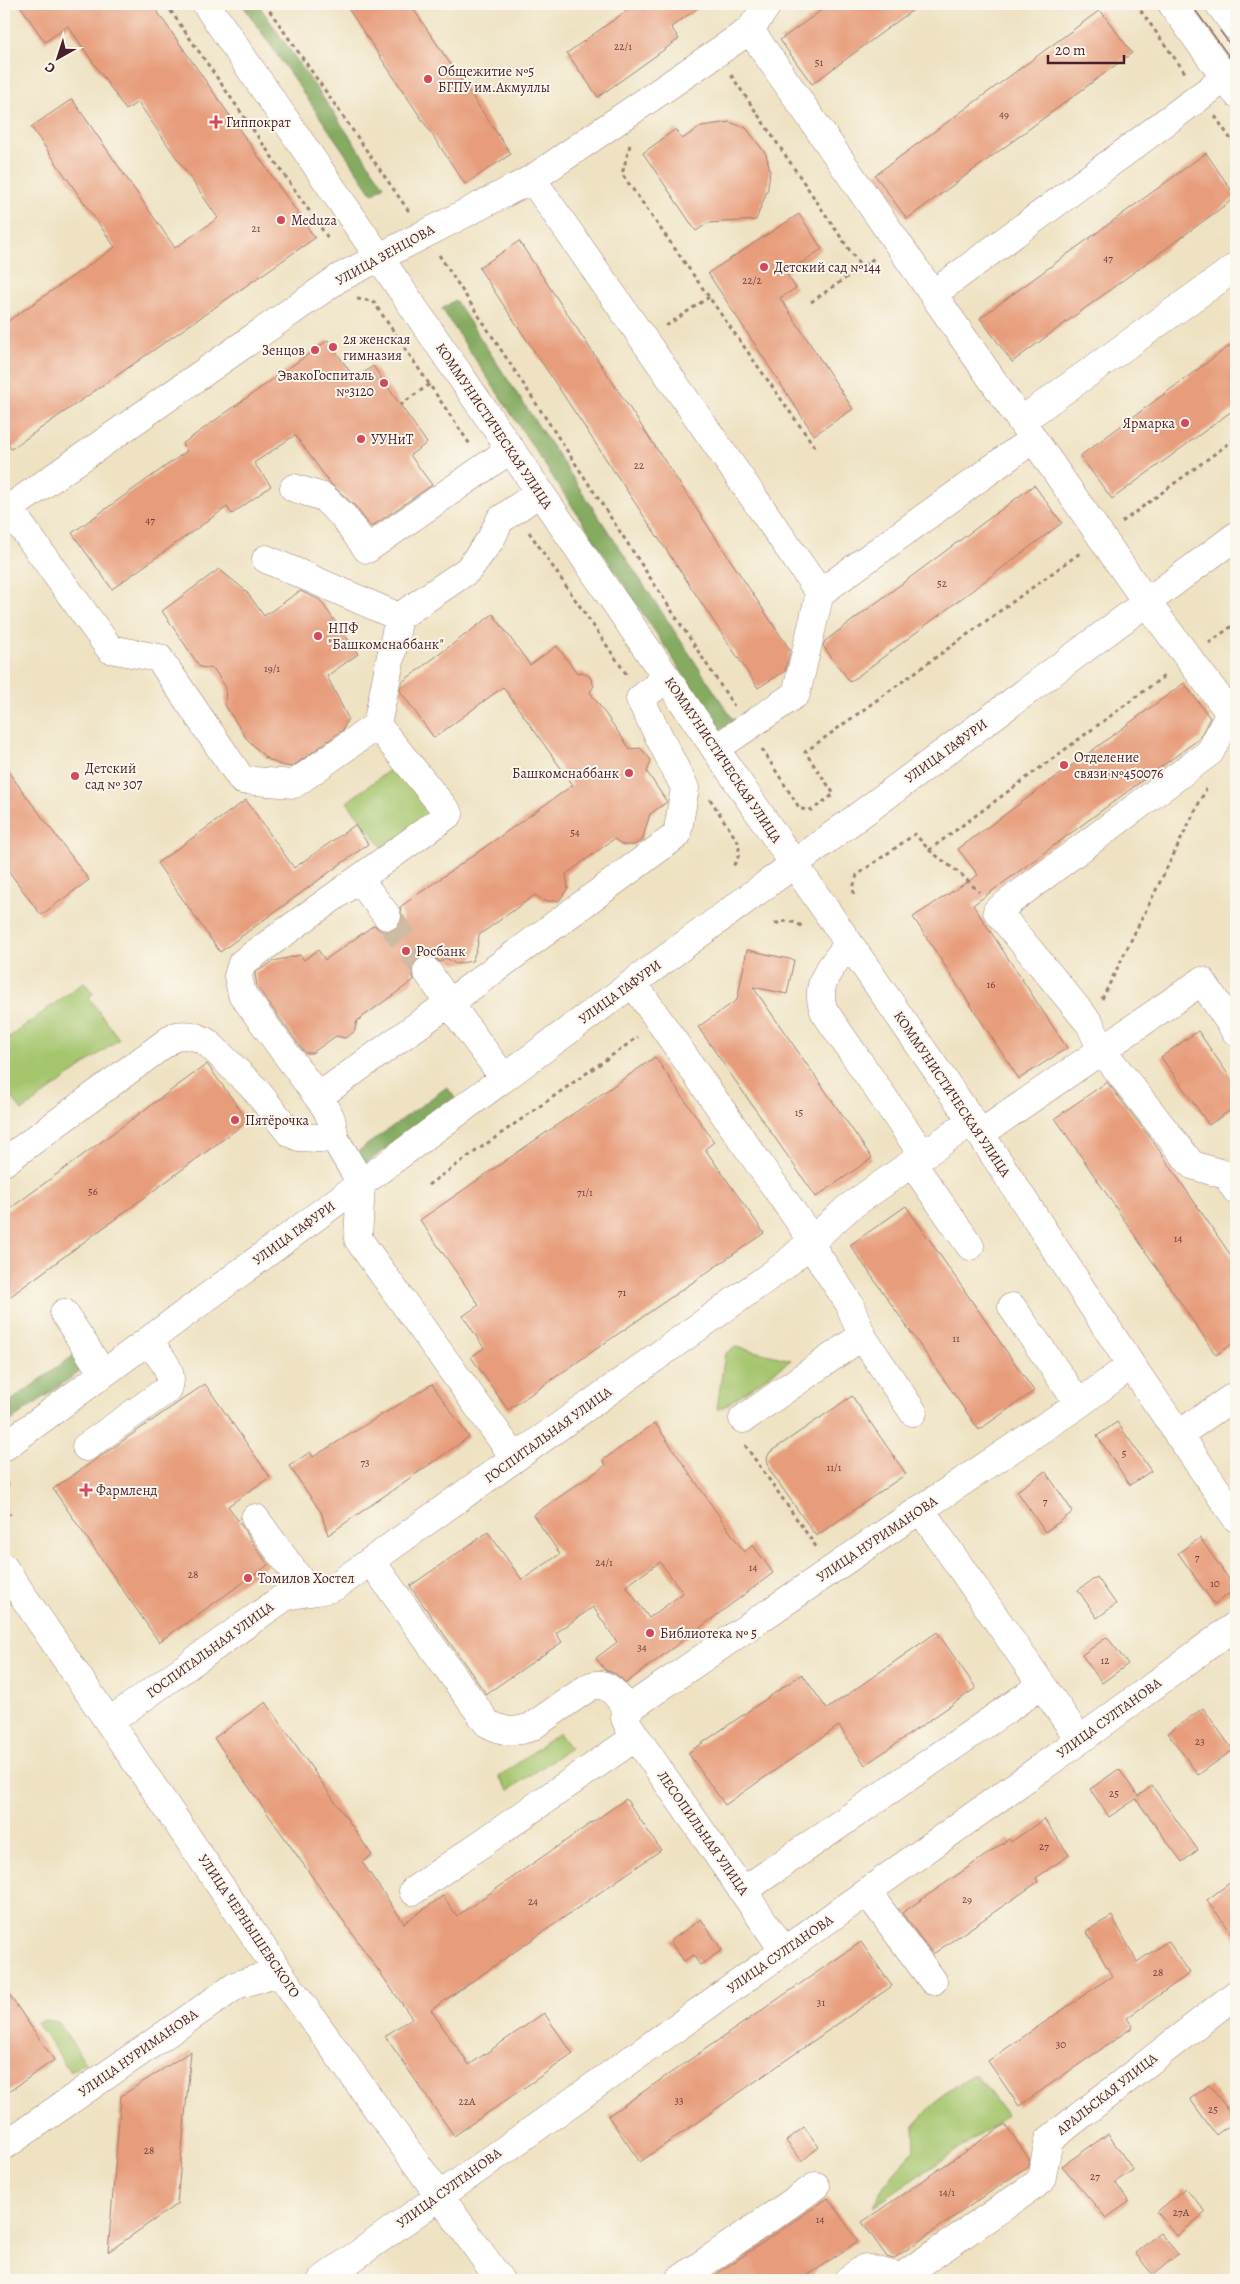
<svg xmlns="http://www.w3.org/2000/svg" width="1240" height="2284" viewBox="0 0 1240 2284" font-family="Alegreya,serif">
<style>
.green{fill:#a6c66e;stroke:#78724c}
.forest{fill:#84ab61;stroke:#676546}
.building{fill:#e79d7c;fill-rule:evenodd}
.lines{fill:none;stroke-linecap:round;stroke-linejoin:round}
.minor-tunnel{stroke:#cdbba4;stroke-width:28;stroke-dasharray:28 14;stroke-linecap:butt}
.minor-casing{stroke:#9c8076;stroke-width:29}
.major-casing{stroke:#9c8076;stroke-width:29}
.path{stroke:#9c8076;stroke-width:3;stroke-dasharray:4 4;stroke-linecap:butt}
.minor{stroke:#fff;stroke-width:28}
.major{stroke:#fff;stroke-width:28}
.tram{stroke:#4a1f2b;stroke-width:1}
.poi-dot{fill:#d1495b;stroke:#fbf7ec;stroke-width:2}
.labels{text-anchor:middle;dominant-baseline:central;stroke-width:4;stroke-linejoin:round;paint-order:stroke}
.number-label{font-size:11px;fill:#713e3f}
.poi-label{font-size:14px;fill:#4a1f2b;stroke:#fbf7ec;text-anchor:start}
.street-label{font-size:14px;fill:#4a1f2b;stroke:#fbf7ec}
</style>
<rect width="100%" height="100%" fill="#fbf7ec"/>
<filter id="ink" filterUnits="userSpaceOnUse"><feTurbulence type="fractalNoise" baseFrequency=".02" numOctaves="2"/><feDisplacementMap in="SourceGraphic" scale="10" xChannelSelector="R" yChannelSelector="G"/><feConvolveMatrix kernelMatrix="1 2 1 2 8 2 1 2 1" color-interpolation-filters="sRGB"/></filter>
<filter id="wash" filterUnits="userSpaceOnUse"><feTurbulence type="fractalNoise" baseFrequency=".0096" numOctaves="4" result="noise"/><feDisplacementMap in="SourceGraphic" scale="20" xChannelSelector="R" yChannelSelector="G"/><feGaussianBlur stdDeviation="1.12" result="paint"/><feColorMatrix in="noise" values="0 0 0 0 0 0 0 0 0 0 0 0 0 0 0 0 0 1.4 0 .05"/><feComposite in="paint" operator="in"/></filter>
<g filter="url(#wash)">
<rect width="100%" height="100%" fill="#eee2c2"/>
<path class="green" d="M 399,763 L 437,814 L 386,852 L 347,802 Z
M 84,982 L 93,994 L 89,998 L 119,1039 L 22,1111 L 4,1086 L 4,1041 Z
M 736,1347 L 791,1360 L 719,1410 L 717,1408 L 725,1354 Z
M 559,1733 L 570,1748 L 509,1790 L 499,1777 Z
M 46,2020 L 58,2022 L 85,2062 L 70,2072 L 37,2022 Z
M 976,2074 L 1007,2116 L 873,2207 C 883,2184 897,2168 915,2150 L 914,2126 L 943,2094 Z"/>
<path class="forest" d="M 242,4 L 258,4 L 384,186 L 373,194 Z
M 455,300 L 734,721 L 720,730 L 442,309 Z
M 447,1087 L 455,1098 L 365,1164 L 357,1152 Z
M 77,1353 L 87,1366 L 4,1426 L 4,1406 Z"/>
<g id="blocks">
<path class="building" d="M 19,4 L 152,4 L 315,238 L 11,449 L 4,438 L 4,324 L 115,247 L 31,127 L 72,99 L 175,248 L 218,218 L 138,102 L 126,110 L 68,26 L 45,42 Z
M 345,4 L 410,4 L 511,154 L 465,184 Z
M 636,4 L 704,4 L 671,27 L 679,39 L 598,97 L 567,53 Z
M 830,4 L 921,4 L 812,84 L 780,40 Z
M 1100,10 L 1132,53 L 907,219 L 875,175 Z
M 729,122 L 746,128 L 766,154 L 770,171 L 768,188 L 756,220 L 708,223 L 696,231 L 643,153 L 676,129 L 682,139 L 702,126 Z
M 1206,153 L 1236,197 L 1012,362 L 980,318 Z
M 799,214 L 822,249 L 786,273 L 796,288 L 780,298 L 853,409 L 814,435 L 708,273 Z
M 519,241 L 790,650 L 785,671 L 758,688 L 479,268 Z
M 328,340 L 355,379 L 373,366 L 427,443 L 410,455 L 432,485 L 371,527 L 355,506 L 330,483 L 295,435 L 254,463 L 271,486 L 232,514 L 227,507 L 112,589 L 72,533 L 187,451 L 182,444 Z
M 1236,341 L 1236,408 L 1112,499 L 1080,456 Z
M 1034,485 L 1062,523 L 850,682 L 823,646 L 825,641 Z
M 219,569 L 246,591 L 264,616 L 300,591 L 320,600 L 358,654 L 327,676 L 348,718 L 343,730 L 292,767 L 280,765 L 266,758 L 246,738 L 225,705 L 226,688 L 214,669 L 200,667 L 162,611 Z
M 493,614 L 530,665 L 557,646 L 577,673 L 582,672 L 590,677 L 594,686 L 590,692 L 630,749 L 640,748 L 648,756 L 651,761 L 647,772 L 667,802 L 650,814 L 642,840 L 634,845 L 623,845 L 614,839 L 566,874 L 568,888 L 559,901 L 544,901 L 535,895 L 479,935 L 477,948 L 472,961 L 456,964 L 446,958 L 440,962 L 433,957 L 425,956 L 419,958 L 413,965 L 412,973 L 414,980 L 357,1021 L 354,1032 L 345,1038 L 336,1036 L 312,1053 L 305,1053 L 257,987 L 255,973 L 274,961 L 300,955 L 304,960 L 318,950 L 325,960 L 374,925 L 381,931 L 388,932 L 396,929 L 402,922 L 402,915 L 400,907 L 573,785 L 503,687 L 434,738 L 400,691 L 402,682 Z
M 1184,683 L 1210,718 L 1199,739 L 973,905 L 1067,1048 L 1019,1079 L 913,917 L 978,875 L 958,849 Z
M 4,766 L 89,880 L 41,915 L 4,865 Z
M 246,800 L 294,868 L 355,825 L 368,844 L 220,952 L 157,863 Z
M 747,950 L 794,960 L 787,994 L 753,987 L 872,1158 L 816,1197 L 698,1027 L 737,1000 Z
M 1198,1031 L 1236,1086 L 1236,1106 L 1209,1125 L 1161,1057 Z
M 655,1057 L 714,1142 L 705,1149 L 764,1233 L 508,1410 L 471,1357 L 484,1348 L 463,1316 L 479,1305 L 420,1220 Z
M 207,1064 L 248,1121 L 4,1301 L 4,1213 Z
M 1107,1082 L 1152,1140 L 1236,1263 L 1236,1341 L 1216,1355 L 1055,1118 Z
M 906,1206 L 1034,1391 L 979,1430 L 850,1245 Z
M 205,1384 L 270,1477 L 228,1506 L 268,1565 L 159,1642 L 53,1489 Z
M 432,1384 L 469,1437 L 328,1535 L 321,1512 L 289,1466 L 310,1452 L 313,1457 Z
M 852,1396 L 906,1474 L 816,1536 L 769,1469 L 767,1458 L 770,1452 Z
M 1117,1422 L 1151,1471 L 1130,1485 L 1097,1436 Z
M 655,1423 L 744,1552 L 753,1545 L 773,1573 L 626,1683 L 616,1674 L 605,1670 L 596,1658 L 617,1642 L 593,1607 L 556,1633 L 562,1642 L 486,1694 L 410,1586 L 488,1532 L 522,1580 L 560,1554 L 533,1515 L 606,1465 L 603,1460 ZM 660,1562 L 683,1593 L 649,1618 L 626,1586 Z
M 1045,1471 L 1073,1512 L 1045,1532 L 1017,1491 Z
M 1200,1538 L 1236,1589 L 1214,1604 L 1178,1553 Z
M 1097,1577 L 1116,1604 L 1097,1618 L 1078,1590 Z
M 937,1632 L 976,1688 L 865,1765 L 839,1726 L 725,1805 L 688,1753 L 802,1674 L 827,1709 Z
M 1107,1637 L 1128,1664 L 1102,1683 L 1082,1655 Z
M 266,1702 L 372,1855 L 362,1862 L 404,1923 L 443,1896 L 457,1916 L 626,1799 L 661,1850 L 431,2010 L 469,2065 L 544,2013 L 573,2054 L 454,2136 L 385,2036 L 412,2018 L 214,1738 Z
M 1203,1708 L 1233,1750 L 1198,1775 L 1168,1733 Z
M 1119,1769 L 1138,1796 L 1152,1786 L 1198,1850 L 1182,1862 L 1136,1799 L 1109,1817 L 1090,1789 Z
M 1044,1819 L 1069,1855 L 1036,1878 L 1038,1882 L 933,1954 L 902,1913 L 1009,1839 L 1011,1842 Z
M 1236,1878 L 1236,1939 L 1207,1900 Z
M 1112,1916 L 1137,1962 L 1168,1941 L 1190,1973 L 1127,2018 L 1133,2027 L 1019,2106 L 988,2061 L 1112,1976 L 1086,1931 Z
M 701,1919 L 722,1950 L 700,1965 L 693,1955 L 684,1961 L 670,1941 Z
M 861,1942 L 892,1986 L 640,2162 L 608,2116 Z
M 4,1987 L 54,2060 L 4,2095 Z
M 191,2051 L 177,2204 L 108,2252 L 121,2096 Z
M 1209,2085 L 1236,2120 L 1216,2135 L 1190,2099 Z
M 1005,2124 L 1029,2159 L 1028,2166 L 893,2259 L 887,2257 L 862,2222 Z
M 804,2127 L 819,2147 L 802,2161 L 786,2141 Z
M 1108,2134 L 1133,2170 L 1115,2182 L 1129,2202 L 1106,2218 L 1062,2166 Z
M 1185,2188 L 1206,2212 L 1177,2236 L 1157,2212 Z
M 828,2198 L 858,2241 L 801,2280 L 708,2280 Z
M 1160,2233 L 1178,2254 L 1153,2275 L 1135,2253 Z"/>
</g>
</g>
<g filter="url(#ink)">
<use href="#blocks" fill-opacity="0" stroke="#9c8076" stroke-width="1"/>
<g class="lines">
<path class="minor-tunnel" d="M 387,916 L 427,971"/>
<defs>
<path id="minor" d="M 1172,4 L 1236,93
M 1219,4 L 1236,27
M 750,30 L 1147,603 L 1230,713 L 1210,752 L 997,911 L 1090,1024 L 1101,1049 L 1192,1165 L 1226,1175 L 1236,1190
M 532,179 L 820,593
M 933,294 L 1236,70
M 1021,421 L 1236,267
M 294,488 L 323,497 L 344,517 L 367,549 L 511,449
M 9,509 L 110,649 L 159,658 L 242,780 L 294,784 L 377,725 L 399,617 L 468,570 L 491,539 L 500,520 L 540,492
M 4,512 L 339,278 L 532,179 L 750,30 L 768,4
M 266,559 L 399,617
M 715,749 L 796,694 L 820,593 L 1033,439
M 359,879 L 387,916
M 849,943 C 833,966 813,981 824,1011 L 923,1155
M 633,983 L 812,1240
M 504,1078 L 449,1003 L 677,835 L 685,788 L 640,699 L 667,678
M 318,1097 L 449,1003 L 427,971
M 980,1134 L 1202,981 L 1236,1032
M 335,1139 L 331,1119 L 326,1108 L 242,994 L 238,976 L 242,963 L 449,814 L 377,725
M 4,1162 L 175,1036 C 188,1034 197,1036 208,1043 L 255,1089 L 289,1132 L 299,1137 L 335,1139 L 361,1183 L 358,1239 L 515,1458
M 912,1163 L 970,1246
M 809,1243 L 849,1303 L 862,1336
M 1012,1307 L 1079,1404
M 64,1313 L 103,1374
M 743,1419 L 862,1336 L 913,1412
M 1178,1435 L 1236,1395
M 4,1447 L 794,864 L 972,1121 L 1131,1365 L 1236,1518
M 86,1447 L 168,1389 C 176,1370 158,1355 148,1341
M 920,1509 L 1080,1740
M 255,1518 L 308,1591
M 371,1561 L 487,1723 C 503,1732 514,1733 531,1727 L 589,1687 C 608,1679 618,1696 627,1710
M 4,1568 L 279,1972 L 500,2280
M 110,1721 L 283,1598 C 300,1590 319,1594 336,1586 L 785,1265 L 848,1208 L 972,1121
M 413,1891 L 636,1737
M 743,1891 L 1042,1685
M 867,1892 L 933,1981
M 784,1951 L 628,1725 L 625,1718 L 627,1710 L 900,1523 L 1079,1404 L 1131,1365
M 4,2146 L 237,1985 L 279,1972
M 322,2280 L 1080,1740 L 1236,1625
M 679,2280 L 816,2186
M 848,2280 L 865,2268 L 901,2277 L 1041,2181 L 1049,2140 L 1236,1994"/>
<path id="major" d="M 206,4 L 794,864 L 1236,536"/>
</defs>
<use href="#minor" class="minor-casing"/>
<use href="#major" class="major-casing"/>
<path class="path" d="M 166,4 L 328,238
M 265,4 L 410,213
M 1136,4 L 1186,74
M 731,75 L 861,267
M 1215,116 L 1236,147
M 630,145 L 622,174 L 817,450
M 439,255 L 734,706
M 357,299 L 373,301 L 471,446
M 811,302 L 876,257
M 666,326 L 709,297
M 400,405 L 430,384
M 1122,522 L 1236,438
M 529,532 L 627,675
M 1209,643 L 1236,623
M 762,749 L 800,809 L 812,810 L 834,794 L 805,752 L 1080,553
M 710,799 L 738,842 C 740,852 739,858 733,866
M 929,850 L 962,875 L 979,892
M 854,894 L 853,888 L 857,875 L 915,834 L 929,850 L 1167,674
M 775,924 C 787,919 794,921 805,928
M 1102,999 L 1206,789
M 428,1185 L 638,1037
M 745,1445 L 817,1548
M 8,1483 L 4,1496 L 10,1515"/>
<use href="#minor" class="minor"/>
<use href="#major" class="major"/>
<path class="tram" d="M 1191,4 L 1236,66
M 1220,31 L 1236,53"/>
</g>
</g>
<g class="poi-dot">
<circle cx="428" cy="79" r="5"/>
<path d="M213.5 114.5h5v5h5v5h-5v5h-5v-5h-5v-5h5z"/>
<circle cx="281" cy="220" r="5"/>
<circle cx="764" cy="267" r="5"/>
<circle cx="333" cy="347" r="5"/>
<circle cx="315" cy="350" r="5"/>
<circle cx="384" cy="383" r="5"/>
<circle cx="1185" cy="423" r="5"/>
<circle cx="361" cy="439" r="5"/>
<circle cx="318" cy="636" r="5"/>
<circle cx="1064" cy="765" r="5"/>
<circle cx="629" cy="773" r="5"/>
<circle cx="75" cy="776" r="5"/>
<circle cx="406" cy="951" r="5"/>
<circle cx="235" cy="1120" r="5"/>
<path d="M83.5 1482.5h5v5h5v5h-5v5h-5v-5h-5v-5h5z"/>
<circle cx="248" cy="1578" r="5"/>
<circle cx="650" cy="1633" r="5"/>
</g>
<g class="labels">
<g class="number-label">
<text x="623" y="46">22/1</text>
<text x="819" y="62">51</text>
<text x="1004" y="114">49</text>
<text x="256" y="228">21</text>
<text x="1108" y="258">47</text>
<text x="752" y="280">22/2</text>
<text x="639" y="465">22</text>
<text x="150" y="520">47</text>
<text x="942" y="583">52</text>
<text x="272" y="668">19/1</text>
<text x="575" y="832">54</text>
<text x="991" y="984">16</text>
<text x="799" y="1112">15</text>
<text x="93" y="1191">56</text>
<text x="585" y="1192">71/1</text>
<text x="1178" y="1238">14</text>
<text x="622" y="1292">71</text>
<text x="956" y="1338">11</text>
<text x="1124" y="1453">5</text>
<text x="365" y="1462">73</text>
<text x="834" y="1467">11/1</text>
<text x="1045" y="1501">7</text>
<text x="1197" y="1557">7</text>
<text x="604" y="1562">24/1</text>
<text x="753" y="1567">14</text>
<text x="193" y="1574">28</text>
<text x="1215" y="1583">10</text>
<text x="642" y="1647">34</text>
<text x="1105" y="1660">12</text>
<text x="1200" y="1741">23</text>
<text x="1114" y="1793">25</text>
<text x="1044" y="1846">27</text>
<text x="967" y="1899">29</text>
<text x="533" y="1901">24</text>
<text x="1158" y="1972">28</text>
<text x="821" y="2002">31</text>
<text x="1061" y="2044">30</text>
<text x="679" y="2100">33</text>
<text x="467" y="2101">22А</text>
<text x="1213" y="2109">25</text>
<text x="149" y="2150">28</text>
<text x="1095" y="2176">27</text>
<text x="947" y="2192">14/1</text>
<text x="1181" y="2212">27А</text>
<text x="820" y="2219">14</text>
</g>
<g class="poi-label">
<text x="438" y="71">Общежитие №5<tspan x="438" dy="16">БГПУ им.Акмуллы</tspan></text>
<text x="226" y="122">Гиппократ</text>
<text x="291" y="220">Meduza</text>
<text x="774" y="267">Детский сад №144</text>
<text x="343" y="339">2я женская<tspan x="343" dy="16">гимназия</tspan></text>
<text x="305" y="350" text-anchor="end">Зенцов</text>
<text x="374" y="375" text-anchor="end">ЭвакоГоспиталь<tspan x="374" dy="16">№3120</tspan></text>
<text x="1175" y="423" text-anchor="end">Ярмарка</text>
<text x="371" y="439">УУНиТ</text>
<text x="328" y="628">НПФ<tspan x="328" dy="16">"Башкомснаббанк"</tspan></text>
<text x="1074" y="757">Отделение<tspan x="1074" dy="16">связи №450076</tspan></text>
<text x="85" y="768">Детский<tspan x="85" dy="16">сад № 307</tspan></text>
<text x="619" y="773" text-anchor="end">Башкомснаббанк</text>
<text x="416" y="951">Росбанк</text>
<text x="245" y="1120">Пятёрочка</text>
<text x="96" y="1490">Фармленд</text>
<text x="258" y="1578">Томилов Хостел</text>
<text x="660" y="1633">Библиотека № 5</text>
</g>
<g class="street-label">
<text transform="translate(385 255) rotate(-29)">УЛИЦА ЗЕНЦОВА</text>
<text transform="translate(494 426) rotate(56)">КОММУНИСТИЧЕСКАЯ УЛИЦА</text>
<text transform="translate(946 751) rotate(-36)">УЛИЦА ГАФУРИ</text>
<text transform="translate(723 760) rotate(56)">КОММУНИСТИЧЕСКАЯ УЛИЦА</text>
<text transform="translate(620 992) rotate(-36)">УЛИЦА ГАФУРИ</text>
<text transform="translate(952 1094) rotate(56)">КОММУНИСТИЧЕСКАЯ УЛИЦА</text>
<text transform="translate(294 1233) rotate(-36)">УЛИЦА ГАФУРИ</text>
<text transform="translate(548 1435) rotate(-36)">ГОСПИТАЛЬНАЯ УЛИЦА</text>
<text transform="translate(877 1539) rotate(-34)">УЛИЦА НУРИМАНОВА</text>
<text transform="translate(210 1650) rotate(-36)">ГОСПИТАЛЬНАЯ УЛИЦА</text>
<text transform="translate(1109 1718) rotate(-36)">УЛИЦА СУЛТАНОВА</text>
<text transform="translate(703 1833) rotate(55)">ЛЕСОПИЛЬНАЯ УЛИЦА</text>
<text transform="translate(249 1926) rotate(56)">УЛИЦА ЧЕРНЫШЕВСКОГО</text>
<text transform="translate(780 1954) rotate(-35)">УЛИЦА СУЛТАНОВА</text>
<text transform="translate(138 2053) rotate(-35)">УЛИЦА НУРИМАНОВА</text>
<text transform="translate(1107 2094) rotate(-38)">АРАЛЬСКАЯ УЛИЦА</text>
<text transform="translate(449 2188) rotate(-36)">УЛИЦА СУЛТАНОВА</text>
</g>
</g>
<rect width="1240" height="2284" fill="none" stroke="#fbf7ec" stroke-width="20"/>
<g transform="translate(58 58) rotate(219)" stroke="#fbf7ec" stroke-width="4" paint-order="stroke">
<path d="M0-4L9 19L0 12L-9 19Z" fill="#4a1f2b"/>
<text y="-8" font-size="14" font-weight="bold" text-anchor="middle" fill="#4a1f2b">С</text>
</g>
<path d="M1048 55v8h76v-8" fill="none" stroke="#4a1f2b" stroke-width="2.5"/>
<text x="1055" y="55" font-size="15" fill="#4a1f2b" stroke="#fbf7ec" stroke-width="4" paint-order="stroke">20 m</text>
</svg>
